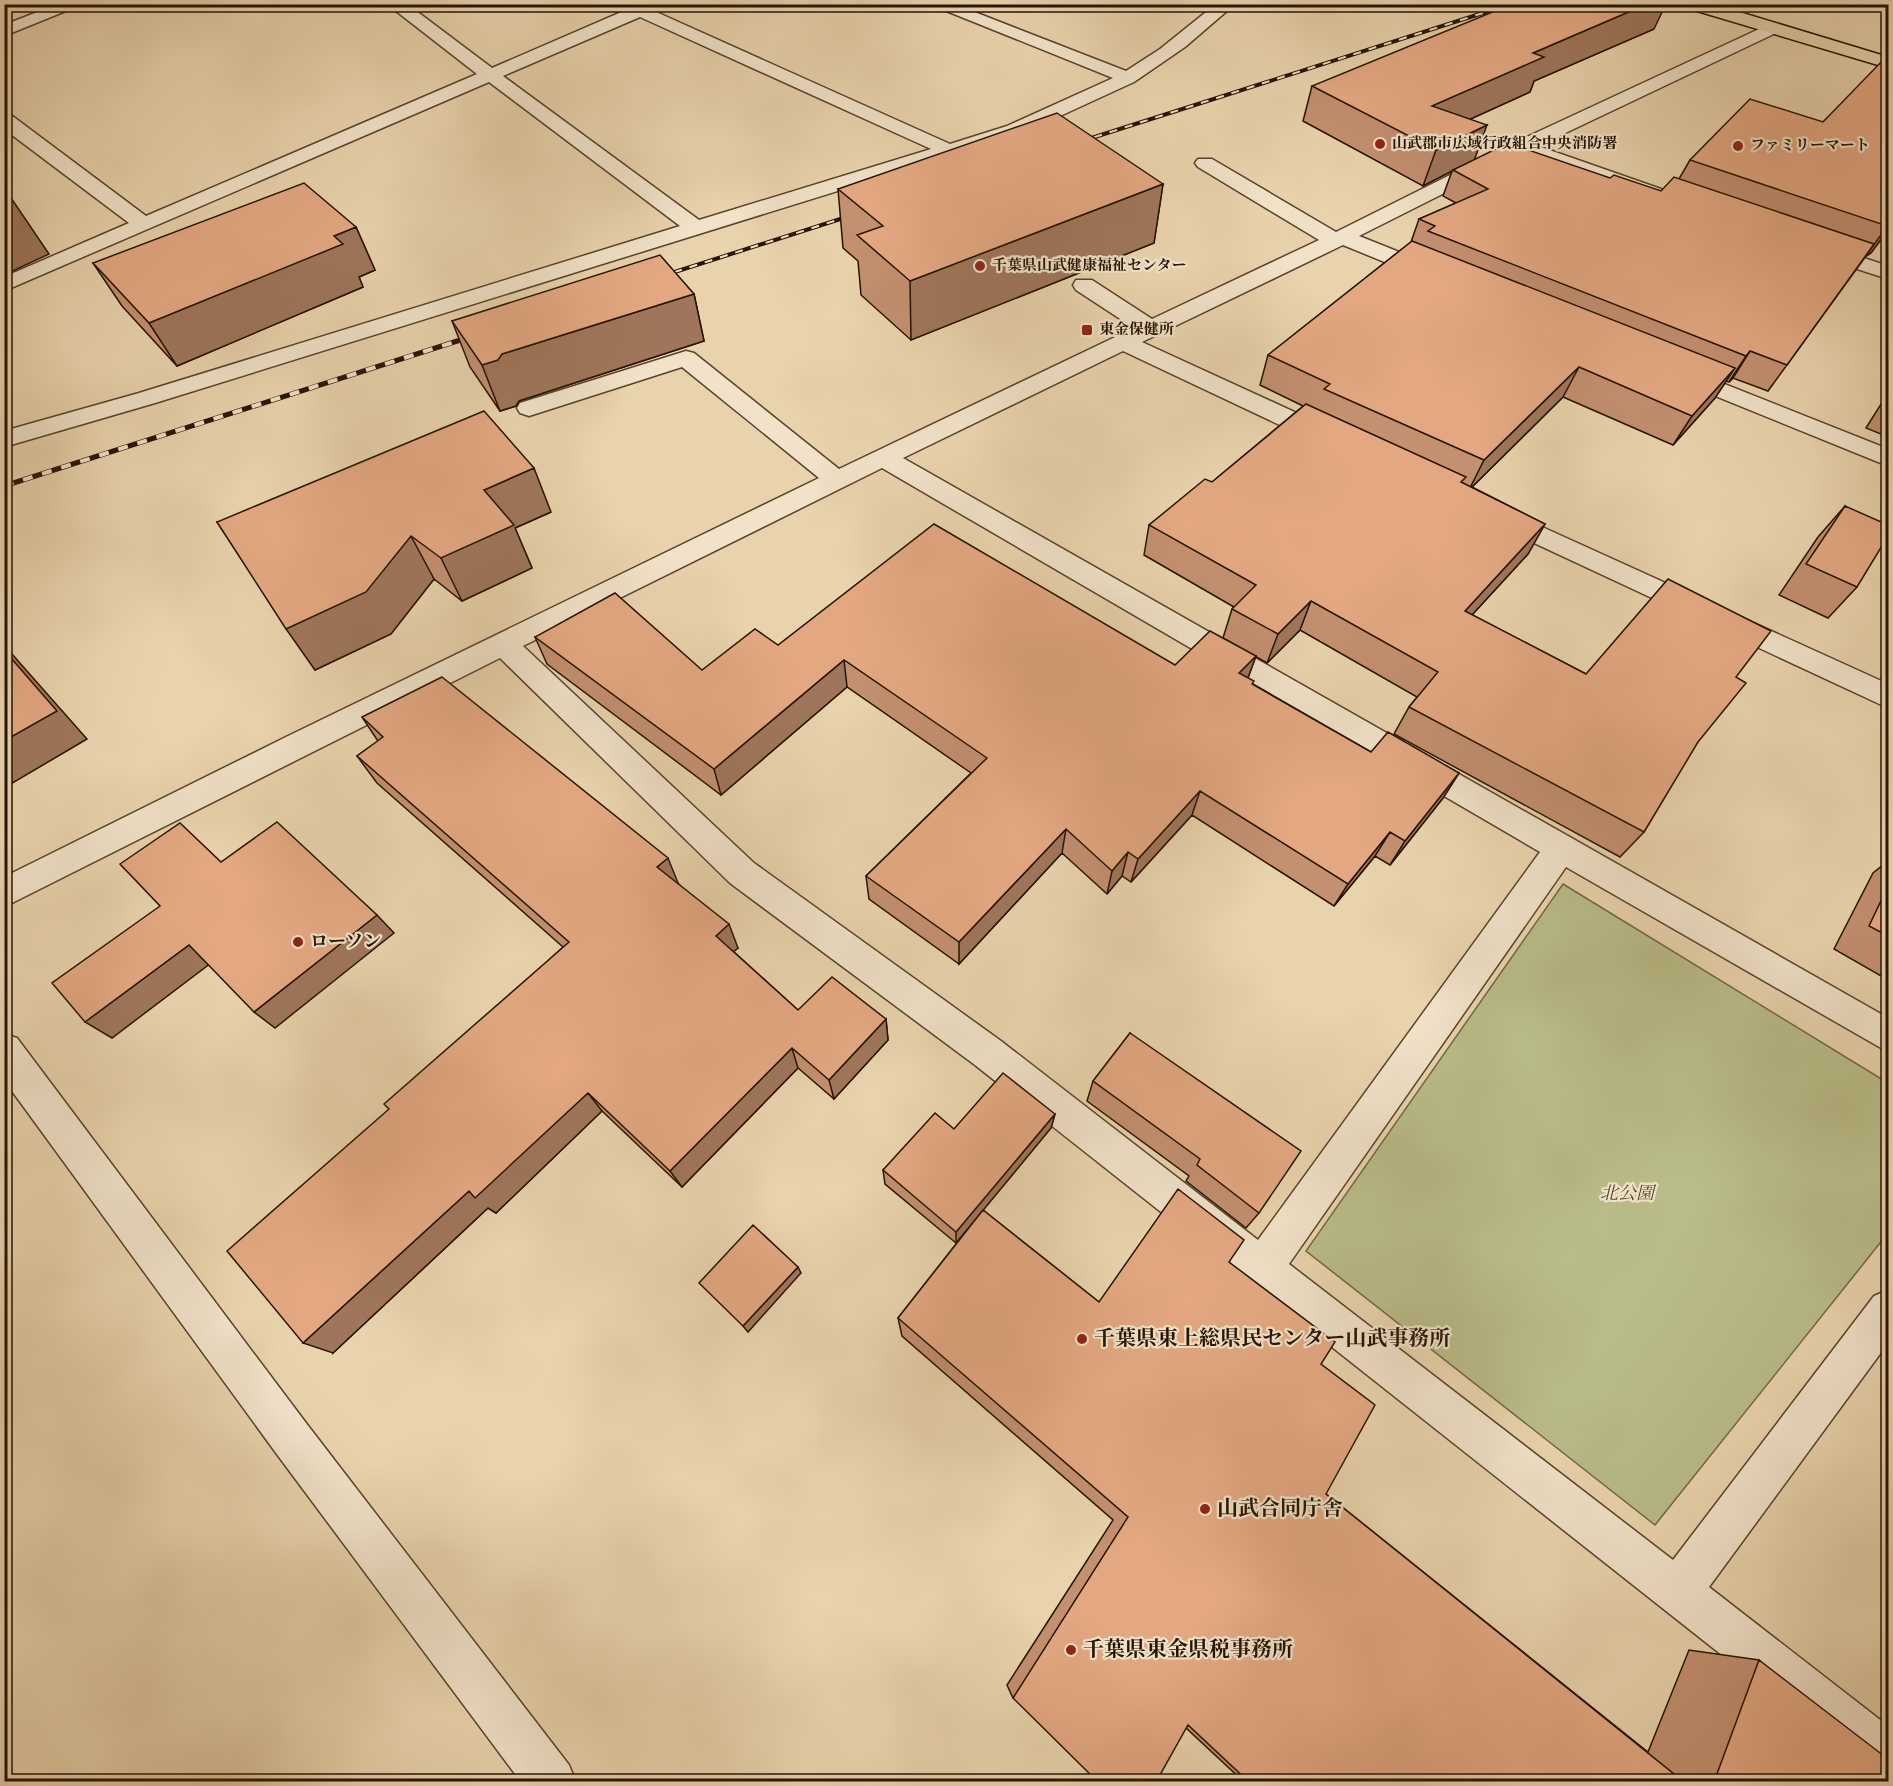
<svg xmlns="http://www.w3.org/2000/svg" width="1893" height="1786" viewBox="0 0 1893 1786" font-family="'Old Standard TT','Noto Serif JP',serif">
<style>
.green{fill:#b9bc88;stroke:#706844;stroke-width:1.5}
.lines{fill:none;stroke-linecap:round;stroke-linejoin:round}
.minor-casing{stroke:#57432b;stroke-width:3}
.major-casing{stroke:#261300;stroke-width:3}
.minor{fill:#f1e2c9;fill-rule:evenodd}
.major{fill:#e9d3ac;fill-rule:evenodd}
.rail-far1-casing{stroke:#261300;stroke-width:4}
.rail-casing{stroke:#261300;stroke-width:5}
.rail-far1{stroke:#f1e2c9;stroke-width:2;stroke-dasharray:8;stroke-linecap:butt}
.rail{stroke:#f1e2c9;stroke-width:4;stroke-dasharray:10;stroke-linecap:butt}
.wall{fill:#c39070;stroke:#261300;stroke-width:1.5}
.shaded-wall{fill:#9f765b;stroke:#261300;stroke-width:1.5}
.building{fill:#e3a882;stroke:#261300;stroke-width:1.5}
.poi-dot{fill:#8f2418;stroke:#f1e2c9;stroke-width:2}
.labels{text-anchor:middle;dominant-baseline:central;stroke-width:4.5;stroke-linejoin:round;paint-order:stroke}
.far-poi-label{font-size:15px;font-weight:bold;fill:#261300;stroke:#f1e2c9;text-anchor:start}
.poi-label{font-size:18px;font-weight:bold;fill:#261300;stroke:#f1e2c9;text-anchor:start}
.park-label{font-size:18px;font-style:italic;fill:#524629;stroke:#f1e2c9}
.near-poi-label{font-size:21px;font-weight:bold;fill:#261300;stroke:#f1e2c9;text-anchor:start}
</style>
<rect width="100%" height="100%" fill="#e9d3ac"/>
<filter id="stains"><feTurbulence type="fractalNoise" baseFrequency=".00333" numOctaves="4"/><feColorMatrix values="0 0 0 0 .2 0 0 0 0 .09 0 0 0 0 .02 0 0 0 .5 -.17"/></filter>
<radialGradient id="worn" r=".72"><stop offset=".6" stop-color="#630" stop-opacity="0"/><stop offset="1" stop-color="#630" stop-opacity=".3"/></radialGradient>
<path class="green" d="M 1563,884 L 1888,1083 L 1888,1233 L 1655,1525 L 1306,1251 Z"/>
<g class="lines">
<defs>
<path id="minor" d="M 58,4 L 83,4 L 4,36 L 4,25 Z
M 387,4 L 407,4 L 492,68 L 640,4 L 663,4 L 654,11 L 950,144 L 1007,126 L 1113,78 L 929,4 L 954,4 L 1126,71 L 1160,49 L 1216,4 L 1235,4 L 1185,47 L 1134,82 L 1021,134 L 155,403 L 4,447 L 4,431 L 139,393 L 680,226 L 489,82 L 4,291 L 4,277 L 129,223 L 4,129 L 4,113 L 11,115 L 146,216 L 477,74 ZM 640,17 L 931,149 L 699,220 L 503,76 Z
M 1772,23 L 1781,28 L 1778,32 L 1538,146 L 1661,189 L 1664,193 L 1661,197 L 1647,197 L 1522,154 L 1359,236 L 1442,269 L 1445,274 L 1442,279 L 1426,279 L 1343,245 L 1142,342 L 1338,432 L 1341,438 L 1338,444 L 1329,446 L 1320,444 L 1123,351 L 903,458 L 1888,1018 L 1888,1052 L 1566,867 L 1289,1264 L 1673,1560 L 1874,1296 L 1888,1290 L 1888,1343 L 1709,1587 L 1888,1726 L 1888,1780 L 1871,1773 L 975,1065 L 730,883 L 500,658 L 4,907 L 4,877 L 288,736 L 819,478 L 682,367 L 529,416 L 520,413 L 517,408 L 520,403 L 686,351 L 694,353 L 839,469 L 1134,328 L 1076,290 L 1073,285 L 1076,280 L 1092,280 L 1152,319 L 1319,240 L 1198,167 L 1195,163 L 1198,159 L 1212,159 L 1336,232 L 1514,143 ZM 882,468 L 1540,852 L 1258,1240 L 1001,1041 L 754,863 L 523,646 Z
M 1819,243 L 1888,266 L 1888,279 L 1811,254 L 1808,249 L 1811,244 Z
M 1679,366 L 1888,449 L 1888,466 L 1671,378 L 1667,373 L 1671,368 Z
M 1498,507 L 1888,684 L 1888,708 L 1489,522 L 1485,516 L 1489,510 Z
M 4,1034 L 17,1038 L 306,1423 L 569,1765 L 576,1782 L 521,1782 L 276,1453 L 4,1080 Z"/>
<path id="major" d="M 1685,4 L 1713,4 L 1888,57 L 1888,68 L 1687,8 Z"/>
</defs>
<use href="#minor" class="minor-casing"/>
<use href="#major" class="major-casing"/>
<use href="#minor" class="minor"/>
<use href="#major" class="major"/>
<defs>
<path id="rail-far1" d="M 1079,142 L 1511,4
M 659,277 L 856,214"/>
<path id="rail" d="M 4,486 L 476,335"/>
</defs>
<use href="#rail-far1" class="rail-far1-casing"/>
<use href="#rail" class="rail-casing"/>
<use href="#rail-far1" class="rail-far1"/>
<use href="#rail" class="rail"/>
</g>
<path class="wall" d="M 1654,29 L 1534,81 L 1530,92 L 1470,119 L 1474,160 L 1610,178 L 1661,191 L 1679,179 L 1690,160 L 1823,122 L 1888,60 L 1888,230 L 1871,253 L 1866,256 L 1768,391 L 1733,378 L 1729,382 L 1726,381 L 1715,398 L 1673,445 L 1563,397 L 1472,487 L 1545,524 L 1528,554 L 1472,615 L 1586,674 L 1736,677 L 1644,832 L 1620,857 L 1394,734 L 1409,707 L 1417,697 L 1300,630 L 1267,663 L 1223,638 L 1232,609 L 1234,607 L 1144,555 L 1149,525 L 1212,482 L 1303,406 L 1260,385 L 1268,355 L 1411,242 L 1419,219 L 1456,203 L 1443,196 L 1452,171 L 1423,186 L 1303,121 L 1312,86 Z
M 1163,184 L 1154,243 L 911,340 L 861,295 L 858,261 L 843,248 L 838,189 Z
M 356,227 L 375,270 L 359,277 L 363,287 L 177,366 L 122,306 L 93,263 Z
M 694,294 L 704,341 L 519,401 L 516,406 L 500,411 L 470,367 L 452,321 Z
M 1888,393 L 1888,437 L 1866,428 Z
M 1845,506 L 1857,587 L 1828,618 L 1779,595 L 1818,537 Z
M 551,512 L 515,528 L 532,568 L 462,601 L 434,579 L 391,634 L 315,670 L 217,522 Z
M 535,637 L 702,670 L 778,645 L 1175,665 L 1256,656 L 1248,678 L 1253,684 L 1371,752 L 1459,773 L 1443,798 L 1390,865 L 1375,856 L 1334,906 L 1192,815 L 1131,882 L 1122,876 L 1107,894 L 1062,853 L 959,964 L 869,899 L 866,876 L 971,773 L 847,687 L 721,795 L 547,664 Z
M 362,717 L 678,883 L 738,948 L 733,951 L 798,1010 L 886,1019 L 888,1040 L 834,1099 L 798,1068 L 682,1187 L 602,1111 L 496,1213 L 488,1208 L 333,1353 L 389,1109 L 563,947 L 377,783 L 357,756 L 378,741 Z
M 1888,861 L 1888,980 L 1834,949 L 1873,873 Z
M 1130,1033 L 1259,1213 L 1246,1228 L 1186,1181 L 1189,1176 L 1087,1101 L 1093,1081 Z
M 1055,1114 L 1051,1128 L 983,1210 L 1099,1302 L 1229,1262 L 1321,1364 L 1326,1494 L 1648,1752 L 1689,1650 L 1759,1660 L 1888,1782 L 1244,1782 L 1186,1728 L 1013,1698 L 1007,1685 L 1113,1520 L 902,1336 L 898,1318 L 974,1221 L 956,1243 L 885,1184 L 883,1170 L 954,1129 Z"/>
<path class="shaded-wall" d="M 1647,4 L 1666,4 L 1654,29 L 1534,81 L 1530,92 L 1420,142 L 1432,106 L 1533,53 Z
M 1487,125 L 1474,161 L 1453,170 L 1452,171 L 1423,186 L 1436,150 Z
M 1163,184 L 1154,243 L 911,340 L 910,281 Z
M 11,198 L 49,254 L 4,275 L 4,201 Z
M 1888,225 L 1888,230 L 1871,253 L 1866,256 Z
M 356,227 L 375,270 L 359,277 L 363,287 L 177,366 L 149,323 L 334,236 Z
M 694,294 L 704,341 L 519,401 L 516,406 L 500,411 L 482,365 L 502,354 Z
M 1750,351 L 1733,378 L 1729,382 L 1746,356 Z
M 1579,367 L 1563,397 L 1469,490 L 1484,460 Z
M 1735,368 L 1715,398 L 1673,445 L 1692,416 Z
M 534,468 L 551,512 L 515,528 L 532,568 L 462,601 L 441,558 L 484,490 Z
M 1545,524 L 1528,554 L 1449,640 L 1465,611 Z
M 411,536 L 434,579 L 391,634 L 315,670 L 286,629 Z
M 1311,601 L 1300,630 L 1267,663 L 1278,634 Z
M 4,645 L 87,739 L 4,788 Z
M 1256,656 L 1246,683 L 1239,673 Z
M 844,660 L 847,687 L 721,795 L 714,769 Z
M 1459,773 L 1443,798 L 1390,865 L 1405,841 Z
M 1200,791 L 1192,815 L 1131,882 L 1138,859 Z
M 1066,829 L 1062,853 L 959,964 L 959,942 Z
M 1390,832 L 1375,856 L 1334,906 L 1348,884 Z
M 1128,852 L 1122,876 L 1107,894 L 1112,871 Z
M 668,858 L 678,883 L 668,892 L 657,867 Z
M 377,915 L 394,933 L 275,1028 L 254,1012 Z
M 729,924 L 738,948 L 725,959 L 716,936 Z
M 189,945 L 211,963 L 112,1038 L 85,1022 Z
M 886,1019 L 888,1040 L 834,1099 L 829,1080 Z
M 792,1048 L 798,1068 L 682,1187 L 670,1171 Z
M 588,1093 L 602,1111 L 496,1213 L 488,1208 L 333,1353 L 303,1343 L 469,1191 Z
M 1055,1114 L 1051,1128 L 956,1243 L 956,1232 Z
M 798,1267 L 801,1273 L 748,1332 L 743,1326 Z"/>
<path class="building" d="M 1512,4 L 1647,4 L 1533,53 L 1544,57 L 1432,106 L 1487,125 L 1436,150 L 1312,86 Z
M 1884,59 L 1888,60 L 1888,225 L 1887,226 L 1690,160 L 1750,99 L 1823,122 Z
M 1057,113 L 1163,184 L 910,281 L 857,235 L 883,226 L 838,189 Z
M 1508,143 L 1610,178 L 1614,175 L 1661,191 L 1674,177 L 1874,244 L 1787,365 L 1750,351 L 1746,356 L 1428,231 L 1435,226 L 1419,219 L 1488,189 L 1453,170 Z
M 304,183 L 356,227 L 334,236 L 343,244 L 149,323 L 93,263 Z
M 4,195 L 11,198 L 4,201 Z
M 1412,241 L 1735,368 L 1692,416 L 1579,367 L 1484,460 L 1324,389 L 1330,384 L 1268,355 Z
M 660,255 L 694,294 L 502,354 L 498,360 L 482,365 L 452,321 Z
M 1306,404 L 1466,477 L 1461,482 L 1545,524 L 1465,611 L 1586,674 L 1668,579 L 1771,631 L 1736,677 L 1746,683 L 1698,742 L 1644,832 L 1409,707 L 1438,672 L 1311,601 L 1278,634 L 1232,609 L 1256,585 L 1149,525 L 1205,479 L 1212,482 Z
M 484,411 L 534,468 L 484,490 L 514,525 L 441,558 L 411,536 L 366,592 L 286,629 L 217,522 Z
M 1845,506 L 1888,525 L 1888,536 L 1857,587 L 1806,564 Z
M 934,524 L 1175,665 L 1210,631 L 1256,656 L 1239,673 L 1254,681 L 1252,684 L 1371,752 L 1388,732 L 1459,773 L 1405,841 L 1390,832 L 1348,884 L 1200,791 L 1138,859 L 1128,852 L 1112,871 L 1066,829 L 959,942 L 866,876 L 987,758 L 844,660 L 714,769 L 535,637 L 615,593 L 702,670 L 755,629 L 778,645 Z
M 4,650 L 57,711 L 4,741 Z
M 442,677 L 668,858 L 657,867 L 729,924 L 716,936 L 798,1010 L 832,977 L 886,1019 L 829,1080 L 792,1048 L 670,1171 L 588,1093 L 475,1198 L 469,1191 L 303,1343 L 227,1251 L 389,1109 L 384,1104 L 569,942 L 357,756 L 383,737 L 362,717 Z
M 277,822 L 377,915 L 254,1012 L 189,945 L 85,1022 L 52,983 L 160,906 L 120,864 L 180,823 L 221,862 Z
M 1888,886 L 1888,936 L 1869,926 Z
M 1130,1033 L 1301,1151 L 1259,1213 L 1197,1165 L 1200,1159 L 1093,1081 Z
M 1003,1073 L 1055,1114 L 956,1232 L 883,1170 L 935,1113 L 954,1129 Z
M 1178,1189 L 1244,1240 L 1229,1262 L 1335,1342 L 1321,1364 L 1375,1405 L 1326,1494 L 1684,1782 L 1249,1782 L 1188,1725 L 1156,1782 L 1098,1782 L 1013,1698 L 1128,1517 L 898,1318 L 983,1210 L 1099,1302 Z
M 753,1225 L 798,1267 L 743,1326 L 699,1283 Z
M 1759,1660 L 1888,1759 L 1888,1782 L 1714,1782 Z"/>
<g class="poi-dot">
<circle cx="1380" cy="144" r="6"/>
<circle cx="1738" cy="146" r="6"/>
<circle cx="980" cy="266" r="6"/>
<rect x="1081" y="324" width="12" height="12" rx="3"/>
<circle cx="298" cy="942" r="6"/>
<circle cx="1082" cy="1339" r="6"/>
<circle cx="1205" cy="1509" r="6"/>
<circle cx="1071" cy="1650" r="6"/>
</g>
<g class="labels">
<g class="far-poi-label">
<text x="1392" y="144">山武郡市広域行政組合中央消防署</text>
<text x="1750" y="146">ファミリーマート</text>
<text x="992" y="266">千葉県山武健康福祉センター</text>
<text x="1099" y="330">東金保健所</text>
</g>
<g class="poi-label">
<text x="310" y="942">ローソン</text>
</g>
<g class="park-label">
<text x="1627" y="1194">北公園</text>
</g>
<g class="near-poi-label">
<text x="1094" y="1339">千葉県東上総県民センター山武事務所</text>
<text x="1217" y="1509">山武合同庁舎</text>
<text x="1083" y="1650">千葉県東金県税事務所</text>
</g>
</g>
<rect width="1893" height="1786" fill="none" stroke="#e9d3ac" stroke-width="24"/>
<rect x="6" y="6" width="1881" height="1774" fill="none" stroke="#261300" stroke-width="3"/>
<rect x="12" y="12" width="1869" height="1762" fill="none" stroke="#261300" stroke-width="1.5"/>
<rect width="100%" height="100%" filter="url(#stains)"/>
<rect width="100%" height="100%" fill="url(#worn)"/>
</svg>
